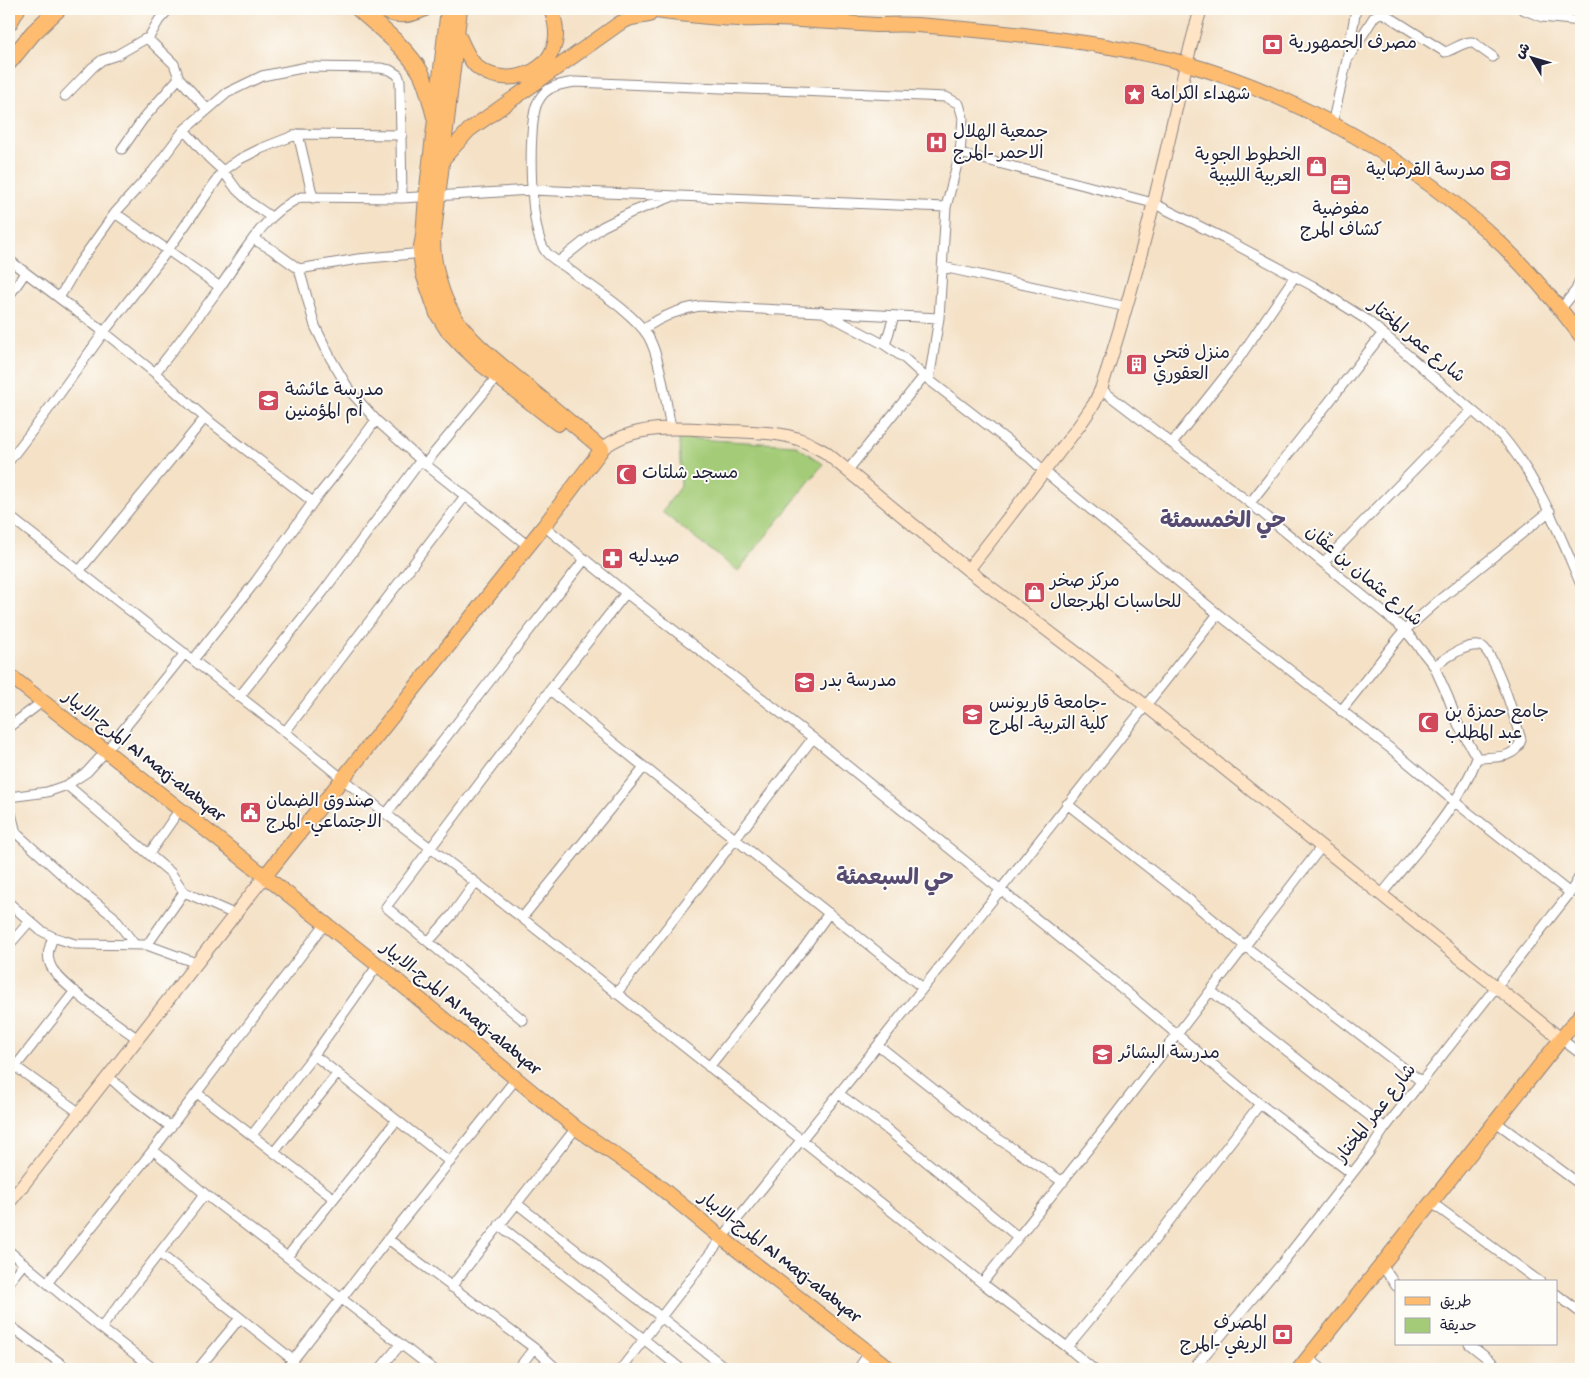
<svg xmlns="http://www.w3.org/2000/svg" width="1590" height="1378" viewBox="0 0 1590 1378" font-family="'Gochi Hand','Playpen Sans Arabic',sans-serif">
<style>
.green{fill:#a4cc78;stroke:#63775a}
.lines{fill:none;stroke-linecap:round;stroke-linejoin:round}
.street-casing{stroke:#8b8280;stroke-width:11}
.secondary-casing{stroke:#8b8280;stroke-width:14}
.primary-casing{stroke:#8b8280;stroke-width:16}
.highway-casing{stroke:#8b8280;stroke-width:18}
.street{stroke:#fff;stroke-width:9}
.secondary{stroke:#ffe4c6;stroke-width:12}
.primary{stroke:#febc70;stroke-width:14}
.highway{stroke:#febc70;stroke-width:16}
.labels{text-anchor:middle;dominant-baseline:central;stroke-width:4;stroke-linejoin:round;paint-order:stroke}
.poi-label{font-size:18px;fill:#22223b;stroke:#fdfcf7;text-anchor:start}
.street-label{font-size:18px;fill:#22223b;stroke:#fdfcf7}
.district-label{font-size:22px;font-weight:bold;fill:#584b72;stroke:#fdfcf7}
</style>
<rect width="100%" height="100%" fill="#fdfcf7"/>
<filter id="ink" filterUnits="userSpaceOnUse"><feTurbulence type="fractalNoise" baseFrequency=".02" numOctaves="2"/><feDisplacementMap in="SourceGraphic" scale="10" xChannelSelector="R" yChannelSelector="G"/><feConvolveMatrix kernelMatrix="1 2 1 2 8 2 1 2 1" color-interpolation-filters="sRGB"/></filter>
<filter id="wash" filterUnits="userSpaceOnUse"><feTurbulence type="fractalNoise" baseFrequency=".0096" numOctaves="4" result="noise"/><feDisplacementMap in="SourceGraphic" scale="20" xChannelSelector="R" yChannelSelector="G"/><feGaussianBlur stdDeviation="1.12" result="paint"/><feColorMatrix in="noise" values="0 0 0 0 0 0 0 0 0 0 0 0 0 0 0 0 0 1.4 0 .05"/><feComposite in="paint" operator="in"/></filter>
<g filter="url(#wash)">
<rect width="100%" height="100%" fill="#f4e1c6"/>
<path class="green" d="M 679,438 L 795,445 L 823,464 L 738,571 L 662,512 L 681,485 Z"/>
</g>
<g filter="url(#ink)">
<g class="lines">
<defs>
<path id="street" d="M 1522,9 L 1542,17 L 1581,21
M 148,39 L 174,64 L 179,78 L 207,109
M 1347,60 L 1374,17 L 1378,14 L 1383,13 L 1445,52 C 1454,50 1462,42 1472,42 L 1493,57
M 65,96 L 93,67 L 102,60 L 117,55 L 145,39 L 148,39 L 159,20 L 169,9
M 1332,124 L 1347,60 L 1356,9
M 184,130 L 209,158 L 223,171 L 237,190 L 251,203 L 271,217
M 298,134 L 313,198
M 122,149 L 143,119 L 179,78
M 960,153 L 1153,203 L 1225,239 L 1313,286 L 1367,320 L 1502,436 C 1539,480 1559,533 1581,585
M 115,213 L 220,287
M 253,239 L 271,249 L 299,269 L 358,259 L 423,253
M 9,260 L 104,332 L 155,373 L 205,418 L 313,502
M 558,262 L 602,227 L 632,212 L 671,197
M 943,267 L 1127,307
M 299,269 L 315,326 L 331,359 L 350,391 L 376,420 L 425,464 L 527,545
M 9,296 L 25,273
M 59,298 L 80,262 L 115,213 L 153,171 L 184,130 L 227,93 L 262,76 L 307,67 L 380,68 L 390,70 L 398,75 L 400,81 L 402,198
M 1560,310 L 1576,290 L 1581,277
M 821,311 L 885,345 L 904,358 L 924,376 L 1030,458 L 1045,472 L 1218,614 L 1395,752 L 1455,802 L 1570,893
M 643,329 C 661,317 678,309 700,306 L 939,318
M 885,345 L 894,316
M 155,373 C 177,345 199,316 220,287 C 243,255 262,215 301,197 L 402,198 L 532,190 L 946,207
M 1101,389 L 1250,503 L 1405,630 L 1434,666 L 1448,697 L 1458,724 L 1477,758 C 1458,809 1415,852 1381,895
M 671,428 C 666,403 660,356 648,336 C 633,312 590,286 567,268 C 560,263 551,258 546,252 C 529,232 528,131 536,106 C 537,103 541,96 544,93 C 552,85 564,84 575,82 L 946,97 L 959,104 L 963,118 L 960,153 L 946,207 L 939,318 L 929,380
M 1172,443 L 1237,361 L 1295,276
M 9,461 L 45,414 L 104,332 L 168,250 L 223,171 L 240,159 L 260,149 L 298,134 L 402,135
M 425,464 L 497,377
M 848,470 L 924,376
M 1250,503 L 1383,333
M 9,516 L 285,732 L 386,814 L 522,918 L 982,1283 L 1067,1347 L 1093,1369
M 544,526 L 626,593
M 1323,563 L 1472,410
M 80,570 L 205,418
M 193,660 L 256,581 L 313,502 L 346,461 L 376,420
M 1434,666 C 1447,658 1468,641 1483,647 C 1498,661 1515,719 1521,740 C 1515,760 1494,757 1477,758
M 550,690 L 609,739 L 923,988
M 239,697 L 323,592 L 421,460
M 1341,711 L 1405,630 L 1438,601 L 1550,511
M 9,727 L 42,702
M 285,732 L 465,496
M 67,785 L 171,873 L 184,892 L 147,945
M 9,797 L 47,792 L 67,785 L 87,772 L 106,751 L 185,653
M 1067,804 L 1182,894 L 1246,947 L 1422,1082
M 9,806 L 16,833 L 70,882 L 113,916 L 135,945
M 386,814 L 585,559
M 149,854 L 180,809
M 184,892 L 234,914
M 9,903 L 40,930 L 53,937 L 75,944 L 147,945 L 196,963
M 522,918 L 644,767
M 53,937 C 50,946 46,954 50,964 C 56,983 119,1025 138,1039
M 428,942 L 452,915 L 475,883
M 9,945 L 30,921
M 1211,991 L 1385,1128
M 616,994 L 813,738
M 523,1020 L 386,907 L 550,690 L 626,593 L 813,738 L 1112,980 L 1260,1104 L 1351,1173
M 1561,1039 L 1581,1054
M 878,1045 L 985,1130 L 1063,1182
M 314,1055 L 450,1162
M 9,1062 L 80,1113
M 15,1067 L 75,991
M 709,1067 L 804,948 L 829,913
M 108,1076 L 131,1097 L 171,1127
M 197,1093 L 333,1198
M 839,1094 L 883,1126 L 1018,1237
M 1496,1122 L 1581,1185
M 252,1135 L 314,1055 L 378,965
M 153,1150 L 205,1194 L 433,1369
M 274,1152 L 338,1073
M 516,1203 L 727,1369
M 1432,1203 L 1540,1282
M 499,1225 L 574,1283 L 681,1369
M 388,1239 L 534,1348 L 557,1369
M 9,1251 L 101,1328 L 154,1369
M 159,1253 L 293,1360
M 287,1257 L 396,1121
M 1382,1265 L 1396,1286
M 9,1282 L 24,1263
M 48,1282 L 153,1150 L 325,924
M 982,1283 L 1108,1124 L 1322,846
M 451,1287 L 576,1128
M 1556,1294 L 1581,1313
M 9,1325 L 68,1369
M 101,1328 L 205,1194
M 1469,1344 L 1501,1369
M 1067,1347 L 1136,1264 L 1260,1104
M 1308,1358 L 1322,1369
M 198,1369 L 240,1318
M 286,1369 L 388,1239 L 515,1080
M 380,1369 L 400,1345
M 518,1369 L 534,1348
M 621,1369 L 722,1238 L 878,1045 L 1218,614
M 858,1369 L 869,1353
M 1193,1369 L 1283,1262 L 1369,1152 L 1385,1128 L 1570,893 L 1581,874"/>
<path id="secondary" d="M 602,449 C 636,421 687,429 729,431 C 752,432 779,432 801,440 C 809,443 817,448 825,452 L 968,570 L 1145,705 L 1561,1039
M 968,570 L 1079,426 L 1094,404 L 1101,389 C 1129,305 1150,220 1170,135 C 1180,93 1188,50 1201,9
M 9,1203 L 265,876"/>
<path id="primary" d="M 381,9 C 395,18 411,16 425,9
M 448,9 L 426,196 L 423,236 L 420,252 L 423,274 L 437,314 L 447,330 L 463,347 L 482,365 L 558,424
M 634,9 C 669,12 704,18 739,19 C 751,20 763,18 775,19 C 809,20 842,23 875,25 C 889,25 903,24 917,25 C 981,30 1046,36 1110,47 C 1135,52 1161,56 1187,64 C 1299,96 1418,164 1502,245 C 1531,273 1557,304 1581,336
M 734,9 L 757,15
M 457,32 C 462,43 467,57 476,66 C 501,88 547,77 555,43 C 558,31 555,20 551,9
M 442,160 L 469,130 L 620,23 L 631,18 L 649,15
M 9,675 L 378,965 L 576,1128 L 650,1179 L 722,1238 L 890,1369
M 265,876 L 544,526 L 602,449 C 574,425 545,401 517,378 C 494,359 468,339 453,314 C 441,294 433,263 433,241 L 460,9
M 1299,1369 L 1581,1014"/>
<path id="highway" d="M 359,9 C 379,27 408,49 421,73 C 428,86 431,103 435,117
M 9,23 L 17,9
M 9,62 L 33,33 L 58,9"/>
</defs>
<use href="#street" class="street-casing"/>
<use href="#secondary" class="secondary-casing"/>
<use href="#primary" class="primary-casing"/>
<use href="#highway" class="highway-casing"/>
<use href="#street" class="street"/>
<use href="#secondary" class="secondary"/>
<use href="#primary" class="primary"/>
<use href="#highway" class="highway"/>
</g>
</g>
<defs>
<symbol id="bank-square" viewBox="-11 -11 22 22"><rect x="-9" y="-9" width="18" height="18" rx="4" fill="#d1495b" stroke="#fdfcf7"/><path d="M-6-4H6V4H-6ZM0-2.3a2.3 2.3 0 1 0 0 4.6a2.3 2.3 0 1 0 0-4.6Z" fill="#fff"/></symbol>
<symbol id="sight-square" viewBox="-11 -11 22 22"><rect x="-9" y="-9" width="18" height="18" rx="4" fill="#d1495b" stroke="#fdfcf7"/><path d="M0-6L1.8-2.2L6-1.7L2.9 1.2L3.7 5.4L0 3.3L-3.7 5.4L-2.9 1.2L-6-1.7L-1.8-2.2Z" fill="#fff"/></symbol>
<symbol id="hospital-square" viewBox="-11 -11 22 22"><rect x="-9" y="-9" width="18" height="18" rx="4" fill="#d1495b" stroke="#fdfcf7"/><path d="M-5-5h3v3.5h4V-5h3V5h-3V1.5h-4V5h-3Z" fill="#fff"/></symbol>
<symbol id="shop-square" viewBox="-11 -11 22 22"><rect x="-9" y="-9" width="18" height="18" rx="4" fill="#d1495b" stroke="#fdfcf7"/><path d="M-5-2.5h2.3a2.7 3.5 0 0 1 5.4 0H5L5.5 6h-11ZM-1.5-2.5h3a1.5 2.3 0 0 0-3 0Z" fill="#fff"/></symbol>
<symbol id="school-square" viewBox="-11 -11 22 22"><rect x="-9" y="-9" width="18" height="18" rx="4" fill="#d1495b" stroke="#fdfcf7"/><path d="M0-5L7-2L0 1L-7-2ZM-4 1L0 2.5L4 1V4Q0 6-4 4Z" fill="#fff"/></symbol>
<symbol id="office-square" viewBox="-11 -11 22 22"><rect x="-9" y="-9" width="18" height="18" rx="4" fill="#d1495b" stroke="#fdfcf7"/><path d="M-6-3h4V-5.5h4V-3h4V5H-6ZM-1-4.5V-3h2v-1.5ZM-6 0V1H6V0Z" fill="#fff"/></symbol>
<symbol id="building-square" viewBox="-11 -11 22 22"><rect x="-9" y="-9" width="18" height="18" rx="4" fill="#d1495b" stroke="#fdfcf7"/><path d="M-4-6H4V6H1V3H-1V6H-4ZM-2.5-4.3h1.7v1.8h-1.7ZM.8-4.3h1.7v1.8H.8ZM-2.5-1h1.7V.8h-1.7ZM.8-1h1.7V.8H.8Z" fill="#fff"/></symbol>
<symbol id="mosque-square" viewBox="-11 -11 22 22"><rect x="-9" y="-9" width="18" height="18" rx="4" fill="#d1495b" stroke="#fdfcf7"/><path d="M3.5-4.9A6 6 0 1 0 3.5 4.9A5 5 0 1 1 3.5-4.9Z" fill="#fff"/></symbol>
<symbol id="pharmacy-square" viewBox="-11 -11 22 22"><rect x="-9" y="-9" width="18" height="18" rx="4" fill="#d1495b" stroke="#fdfcf7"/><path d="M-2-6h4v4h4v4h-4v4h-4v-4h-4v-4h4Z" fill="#fff"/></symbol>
<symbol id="university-square" viewBox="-11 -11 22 22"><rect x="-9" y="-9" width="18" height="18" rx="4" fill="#d1495b" stroke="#fdfcf7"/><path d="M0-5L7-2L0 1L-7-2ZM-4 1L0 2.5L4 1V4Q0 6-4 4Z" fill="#fff"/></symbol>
<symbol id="civic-square" viewBox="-11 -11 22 22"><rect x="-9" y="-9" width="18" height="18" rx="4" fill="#d1495b" stroke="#fdfcf7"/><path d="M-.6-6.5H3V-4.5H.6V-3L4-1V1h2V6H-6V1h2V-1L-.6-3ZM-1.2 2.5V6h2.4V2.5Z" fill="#fff"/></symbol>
</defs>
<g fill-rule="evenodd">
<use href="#bank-square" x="1260" y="32" width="25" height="25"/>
<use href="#sight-square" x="1122" y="82" width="25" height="25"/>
<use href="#hospital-square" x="924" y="130" width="25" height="25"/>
<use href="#shop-square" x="1304" y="154" width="25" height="25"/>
<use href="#school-square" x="1488" y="158" width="25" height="25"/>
<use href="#office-square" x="1328" y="172" width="25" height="25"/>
<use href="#building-square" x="1124" y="352" width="25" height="25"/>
<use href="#school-square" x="256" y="388" width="25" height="25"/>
<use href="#mosque-square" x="614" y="462" width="25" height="25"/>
<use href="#pharmacy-square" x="600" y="546" width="25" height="25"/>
<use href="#shop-square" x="1022" y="580" width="25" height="25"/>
<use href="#school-square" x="792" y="670" width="25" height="25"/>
<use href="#university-square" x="960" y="702" width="25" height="25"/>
<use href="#mosque-square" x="1416" y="710" width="25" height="25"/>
<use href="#civic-square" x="238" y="800" width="25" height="25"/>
<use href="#school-square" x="1090" y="1042" width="25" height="25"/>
<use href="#bank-square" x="1270" y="1322" width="25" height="25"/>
</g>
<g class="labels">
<g class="poi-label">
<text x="1289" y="44">مصرف الجمهورية</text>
<text x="1151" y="95">شهداء الكرامة</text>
<text x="953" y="133">جمعية الهلال<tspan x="953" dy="21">الاحمر -المرج</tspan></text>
<text x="1301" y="156" text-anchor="end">الخطوط الجوية<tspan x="1301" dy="21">العربية الليبية</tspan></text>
<text x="1485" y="171" text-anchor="end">مدرسة القرضابية</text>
<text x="1341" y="210" text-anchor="middle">مفوضية<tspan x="1341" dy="21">كشاف المرج</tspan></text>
<text x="1153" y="354">منزل فتحي<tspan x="1153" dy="21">العقوري</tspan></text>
<text x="285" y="391">مدرسة عائشة<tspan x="285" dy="21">أم المؤمنين</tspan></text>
<text x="642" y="474">مسجد شلتات</text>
<text x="629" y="558">صيدليه</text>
<text x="1050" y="582">مركز صخر<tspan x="1050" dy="21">للحاسبات المرجعال</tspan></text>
<text x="821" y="682">مدرسة بدر</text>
<text x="989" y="704">جامعة قاريونس-<tspan x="989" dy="21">كلية التربية- المرج</tspan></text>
<text x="1445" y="713">جامع حمزة بن<tspan x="1445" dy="21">عبد المطلب</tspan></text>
<text x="266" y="802">صندوق الضمان<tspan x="266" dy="21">الاجتماعي- المرج</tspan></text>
<text x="1119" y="1054">مدرسة البشائر</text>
<text x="1267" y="1324" text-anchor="end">المصرف<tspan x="1267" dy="21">الريفي -المرج</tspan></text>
</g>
<g class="street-label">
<text transform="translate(1416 342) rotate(40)">شارع عمر المختار</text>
<text transform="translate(1363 577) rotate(40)">شارع عثمان بن عفّان</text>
<text transform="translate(143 757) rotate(38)">المرج-الابيار Al Marj-alabyar</text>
<text transform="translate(460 1009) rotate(39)">المرج-الابيار Al Marj-alabyar</text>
<text transform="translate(1377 1114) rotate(-52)">شارع عمر المختار</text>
<text transform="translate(779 1258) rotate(38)">المرج-الابيار Al Marj-alabyar</text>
</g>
<g class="district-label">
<text x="1223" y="523">حي الخمسمئة</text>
<text x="895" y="880">حي السبعمئة</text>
</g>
</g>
<rect width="1590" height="1378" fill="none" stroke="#fdfcf7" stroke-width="30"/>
<rect x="1395" y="1280" width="162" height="65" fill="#fdfcf7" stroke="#a5a5ac"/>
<rect x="1405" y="1297" width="25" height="8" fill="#febc70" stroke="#a5a5ac"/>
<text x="1440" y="1306" font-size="15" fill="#22223b">طريق</text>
<rect x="1405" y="1318" width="25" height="15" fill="#a4cc78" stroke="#a5a5ac"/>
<text x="1440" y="1330" font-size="15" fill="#22223b">حديقة</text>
<g transform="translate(1532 58) rotate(308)" stroke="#fdfcf7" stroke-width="4" paint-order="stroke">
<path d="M0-4L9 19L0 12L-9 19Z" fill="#22223b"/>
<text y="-8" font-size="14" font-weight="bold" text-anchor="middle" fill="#22223b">ش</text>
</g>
</svg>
